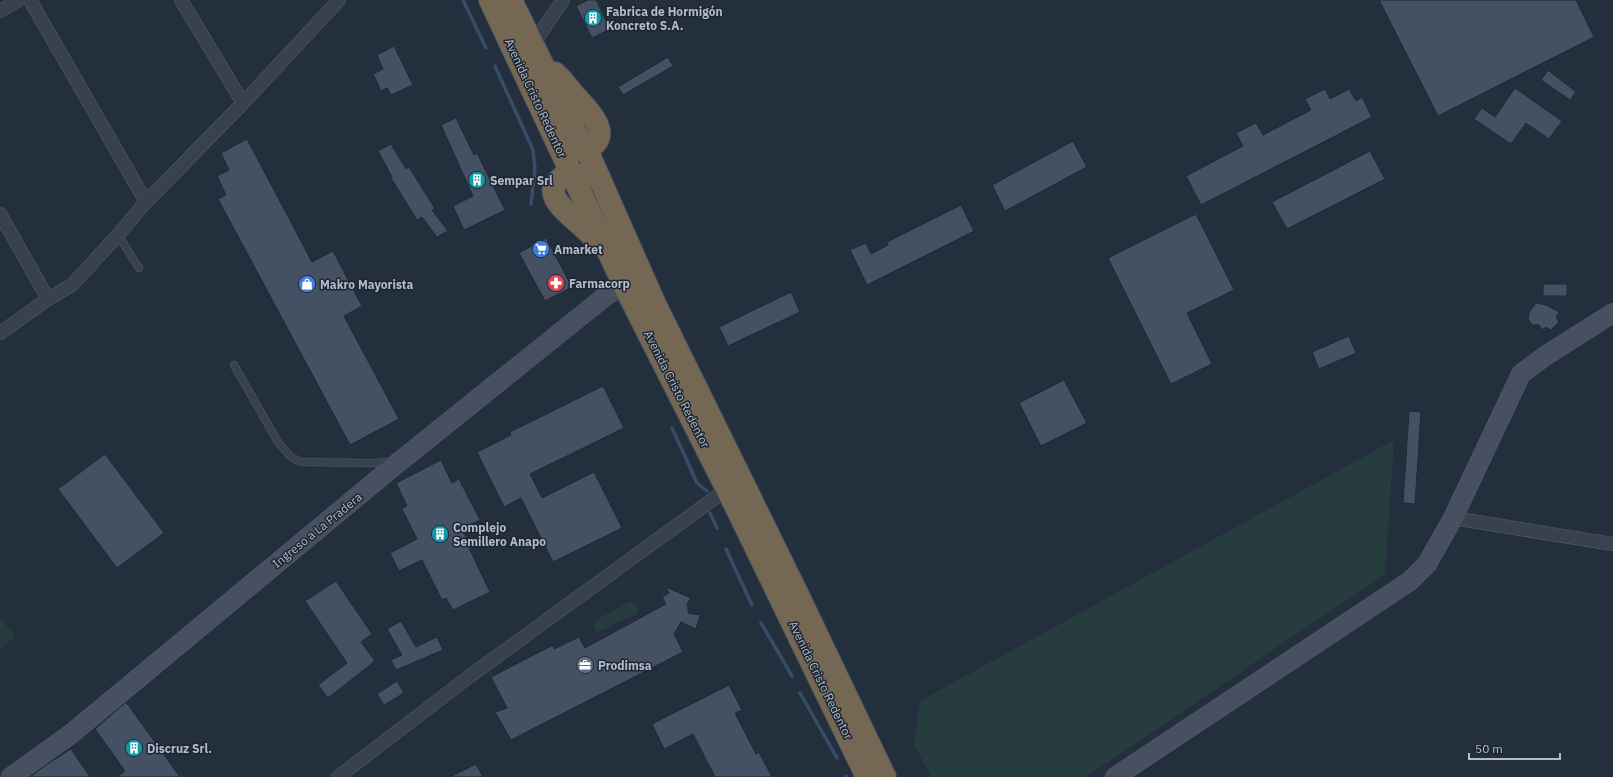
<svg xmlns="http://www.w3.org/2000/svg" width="1613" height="777" viewBox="0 0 1613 777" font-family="'IBM Plex Sans',sans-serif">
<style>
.green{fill:#263c3f}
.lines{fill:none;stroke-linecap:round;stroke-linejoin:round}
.stream{stroke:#394c67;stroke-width:3.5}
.building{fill:#455162;stroke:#1f2835}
.lane-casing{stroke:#565f6c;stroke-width:8}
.street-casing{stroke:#565f6c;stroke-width:14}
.secondary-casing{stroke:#565f6c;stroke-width:20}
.highway-casing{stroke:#434c59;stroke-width:24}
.lane{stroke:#38414e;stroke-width:7}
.street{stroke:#38414e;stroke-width:13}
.secondary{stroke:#465061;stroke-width:19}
.highway{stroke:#746855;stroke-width:22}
.labels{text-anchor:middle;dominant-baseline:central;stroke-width:3;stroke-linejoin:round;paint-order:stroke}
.poi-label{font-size:12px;font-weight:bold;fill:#b4bcc9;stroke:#1d2633;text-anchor:start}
.street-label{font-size:12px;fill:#b4bcc9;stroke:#1d2633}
</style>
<rect width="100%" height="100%" fill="#242f3e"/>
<path class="green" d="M 1394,440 L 1385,574 L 1086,777 L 931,777 L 914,744 L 920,701 Z
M 629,602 L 632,602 L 638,609 L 637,613 L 601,631 L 597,631 L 594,627 L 594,621 Z
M 0,617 L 15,637 L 0,649 Z"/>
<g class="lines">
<path class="stream" d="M 463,0 L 486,48
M 495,66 L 533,150 L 535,169 L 531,204
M 672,428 L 697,483 L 707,491
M 710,513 L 717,528
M 726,549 L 752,605
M 761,623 L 792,676
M 800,693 L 837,758
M 846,776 L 846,777"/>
</g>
<path class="building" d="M 588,0 L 596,0 L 610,29 L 592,38 L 576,6 Z
M 1379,0 L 1576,0 L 1594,37 L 1438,116 Z
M 394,46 L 413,85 L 391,95 L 387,88 L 381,91 L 373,74 L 383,69 L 377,55 Z
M 668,57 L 673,66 L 623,95 L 618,87 Z
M 1548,70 L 1576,92 L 1570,100 L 1541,80 Z
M 1515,88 L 1562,121 L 1549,139 L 1526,123 L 1511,144 L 1474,119 L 1482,108 L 1495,117 Z
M 1325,89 L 1330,99 L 1349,89 L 1356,101 L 1362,97 L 1372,117 L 1201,205 L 1186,176 L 1243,146 L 1236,133 L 1256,123 L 1263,135 L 1311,110 L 1305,99 Z
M 456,118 L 474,155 L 477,153 L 505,210 L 464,230 L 453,206 L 473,196 L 441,125 Z
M 247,139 L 312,262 L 333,251 L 362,306 L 344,316 L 399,419 L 350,445 L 218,199 L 226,195 L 217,176 L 229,170 L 221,153 Z
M 1073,141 L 1087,167 L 1005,211 L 992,185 Z
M 391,144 L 406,169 L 409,167 L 435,209 L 432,210 L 448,231 L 437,237 L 422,217 L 417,220 L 391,178 L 392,177 L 378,151 Z
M 1370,151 L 1385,179 L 1287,229 L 1272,202 Z
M 961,205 L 974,231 L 867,285 L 850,250 L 866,243 L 871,254 L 888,245 L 887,242 Z
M 1196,214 L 1234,290 L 1187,313 L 1212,364 L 1171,384 L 1108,258 Z
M 546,238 L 572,287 L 545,301 L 519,253 Z
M 1543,284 L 1567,284 L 1567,296 L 1543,296 Z
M 791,292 L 800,312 L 728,346 L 719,327 Z
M 1536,303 L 1546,305 L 1559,312 L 1556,317 L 1559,322 L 1551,330 L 1546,327 L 1542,330 L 1539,325 L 1532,325 L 1528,319 L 1529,312 Z
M 1349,336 L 1356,353 L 1319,369 L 1312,352 Z
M 1064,380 L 1087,423 L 1041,446 L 1019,403 Z
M 603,386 L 624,428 L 530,474 L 542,498 L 594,472 L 622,528 L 553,562 L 521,498 L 504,507 L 477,452 L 511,435 L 510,432 Z
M 1409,411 L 1421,412 L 1415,504 L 1403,503 Z
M 105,454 L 164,533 L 117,568 L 58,489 Z
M 441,460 L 452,483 L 459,479 L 480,520 L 462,529 L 471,547 L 469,548 L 490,592 L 453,610 L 446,598 L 442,600 L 422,560 L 399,571 L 390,553 L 417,539 L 402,509 L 407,506 L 396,483 Z
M 336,581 L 372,634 L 361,642 L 375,661 L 328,698 L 318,685 L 347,663 L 305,601 Z
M 666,587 L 691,598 L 687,604 L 688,607 L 688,613 L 700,615 L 696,629 L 681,622 L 674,634 L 683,652 L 511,740 L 495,712 L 507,708 L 491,677 L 553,645 L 554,649 L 579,637 L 585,648 L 666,604 L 662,597 L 669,593 Z
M 401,621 L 416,647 L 437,637 L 443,650 L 396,670 L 391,660 L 402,655 L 387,629 Z
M 397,681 L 404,693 L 384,705 L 377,694 Z
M 729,685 L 742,710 L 735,713 L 756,754 L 759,752 L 772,777 L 715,777 L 693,734 L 664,749 L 652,724 Z
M 126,702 L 180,777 L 117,777 L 125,771 L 95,729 Z
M 71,749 L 90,777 L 30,777 L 46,765 Z
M 476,764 L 483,777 L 450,777 Z"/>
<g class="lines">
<defs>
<path id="lane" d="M 118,235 L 139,268
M 234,365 L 278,442 L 291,457 L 301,462 L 370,463 L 391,462"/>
<path id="street" d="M 30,0 L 146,202
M 181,0 L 243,103
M 0,11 L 19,0
M 533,44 L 563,0
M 0,214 L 48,299
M 0,333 L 48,299 L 72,285 L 118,235 L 146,202 L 243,103 L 339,0
M 1453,518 L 1613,544
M 338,777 L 470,676 L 727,489"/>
<path id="secondary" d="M 11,777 L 71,734 L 394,466 L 607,295 L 624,285
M 1115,777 L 1410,581 L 1427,564 L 1453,518 L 1521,374 L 1545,356 L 1613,313"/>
<path id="highway" d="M 490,0 L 624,285 L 739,513 L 867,777
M 511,0 L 584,149 L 590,157 L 654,302 L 799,597 L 885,777
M 555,73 C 563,80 569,89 576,97 C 585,107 612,132 592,146 C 586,149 577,151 571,149
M 584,179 L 580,176 L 571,172 C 541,187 555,202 573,218 C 582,226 590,233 598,242"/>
</defs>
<use href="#lane" class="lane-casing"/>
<use href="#street" class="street-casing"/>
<use href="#secondary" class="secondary-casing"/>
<use href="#highway" class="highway-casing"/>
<use href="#lane" class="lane"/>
<use href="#street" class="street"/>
<use href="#secondary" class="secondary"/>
<use href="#highway" class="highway"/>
</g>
<defs>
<symbol id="building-disc" viewBox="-11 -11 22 22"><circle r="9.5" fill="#0f9aa8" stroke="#1d2633"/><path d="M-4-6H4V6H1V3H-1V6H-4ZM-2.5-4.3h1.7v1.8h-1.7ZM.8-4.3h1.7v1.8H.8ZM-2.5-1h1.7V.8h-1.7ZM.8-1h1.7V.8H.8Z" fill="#fff"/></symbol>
<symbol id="supermarket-disc" viewBox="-11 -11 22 22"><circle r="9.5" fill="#3f7fe0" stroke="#1d2633"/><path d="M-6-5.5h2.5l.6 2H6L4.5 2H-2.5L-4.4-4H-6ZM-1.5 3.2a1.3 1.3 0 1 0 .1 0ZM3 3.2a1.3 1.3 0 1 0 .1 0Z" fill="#fff"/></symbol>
<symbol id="pharmacy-disc" viewBox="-11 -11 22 22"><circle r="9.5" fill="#e0444e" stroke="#1d2633"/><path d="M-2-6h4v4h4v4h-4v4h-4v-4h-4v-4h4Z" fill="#fff"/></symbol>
<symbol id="shop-disc" viewBox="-11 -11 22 22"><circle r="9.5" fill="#3f7fe0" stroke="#1d2633"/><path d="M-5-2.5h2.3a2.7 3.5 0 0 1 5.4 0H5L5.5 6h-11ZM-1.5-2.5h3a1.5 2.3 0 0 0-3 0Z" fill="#fff"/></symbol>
<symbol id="office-disc" viewBox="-11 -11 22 22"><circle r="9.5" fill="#5c6f8a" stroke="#1d2633"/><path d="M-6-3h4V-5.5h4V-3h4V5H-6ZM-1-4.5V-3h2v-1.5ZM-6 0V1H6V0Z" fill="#fff"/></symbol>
</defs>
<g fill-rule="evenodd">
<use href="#building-disc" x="583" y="8" width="20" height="20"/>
<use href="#building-disc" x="467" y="170" width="20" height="20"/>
<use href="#supermarket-disc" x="531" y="239" width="20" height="20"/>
<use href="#pharmacy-disc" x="546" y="273" width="20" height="20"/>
<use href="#shop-disc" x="297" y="274" width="20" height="20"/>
<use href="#building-disc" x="430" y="524" width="20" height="20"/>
<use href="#office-disc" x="575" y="655" width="20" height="20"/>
<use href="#building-disc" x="124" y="738" width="20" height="20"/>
</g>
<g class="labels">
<g class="poi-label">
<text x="606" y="11">Fabrica de Hormigón<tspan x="606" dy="14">Koncreto S.A.</tspan></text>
<text x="490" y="180">Sempar Srl</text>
<text x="554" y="249">Amarket</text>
<text x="569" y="283">Farmacorp</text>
<text x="320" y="284">Makro Mayorista</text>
<text x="453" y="527">Complejo<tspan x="453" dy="14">Semillero Anapo</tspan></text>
<text x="598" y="665">Prodimsa</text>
<text x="147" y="748">Discruz Srl.</text>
</g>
<g class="street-label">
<text transform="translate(536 98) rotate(65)">Avenida Cristo Redentor</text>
<text transform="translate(677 389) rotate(63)">Avenida Cristo Redentor</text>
<text transform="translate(317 530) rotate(-39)">Ingreso a La Pradera</text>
<text transform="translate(821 680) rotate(64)">Avenida Cristo Redentor</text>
</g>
</g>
<path d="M1469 753v6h91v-6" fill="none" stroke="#b4bcc9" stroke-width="2"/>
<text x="1475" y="753" font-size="12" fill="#b4bcc9" stroke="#1d2633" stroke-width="3" paint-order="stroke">50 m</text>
</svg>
